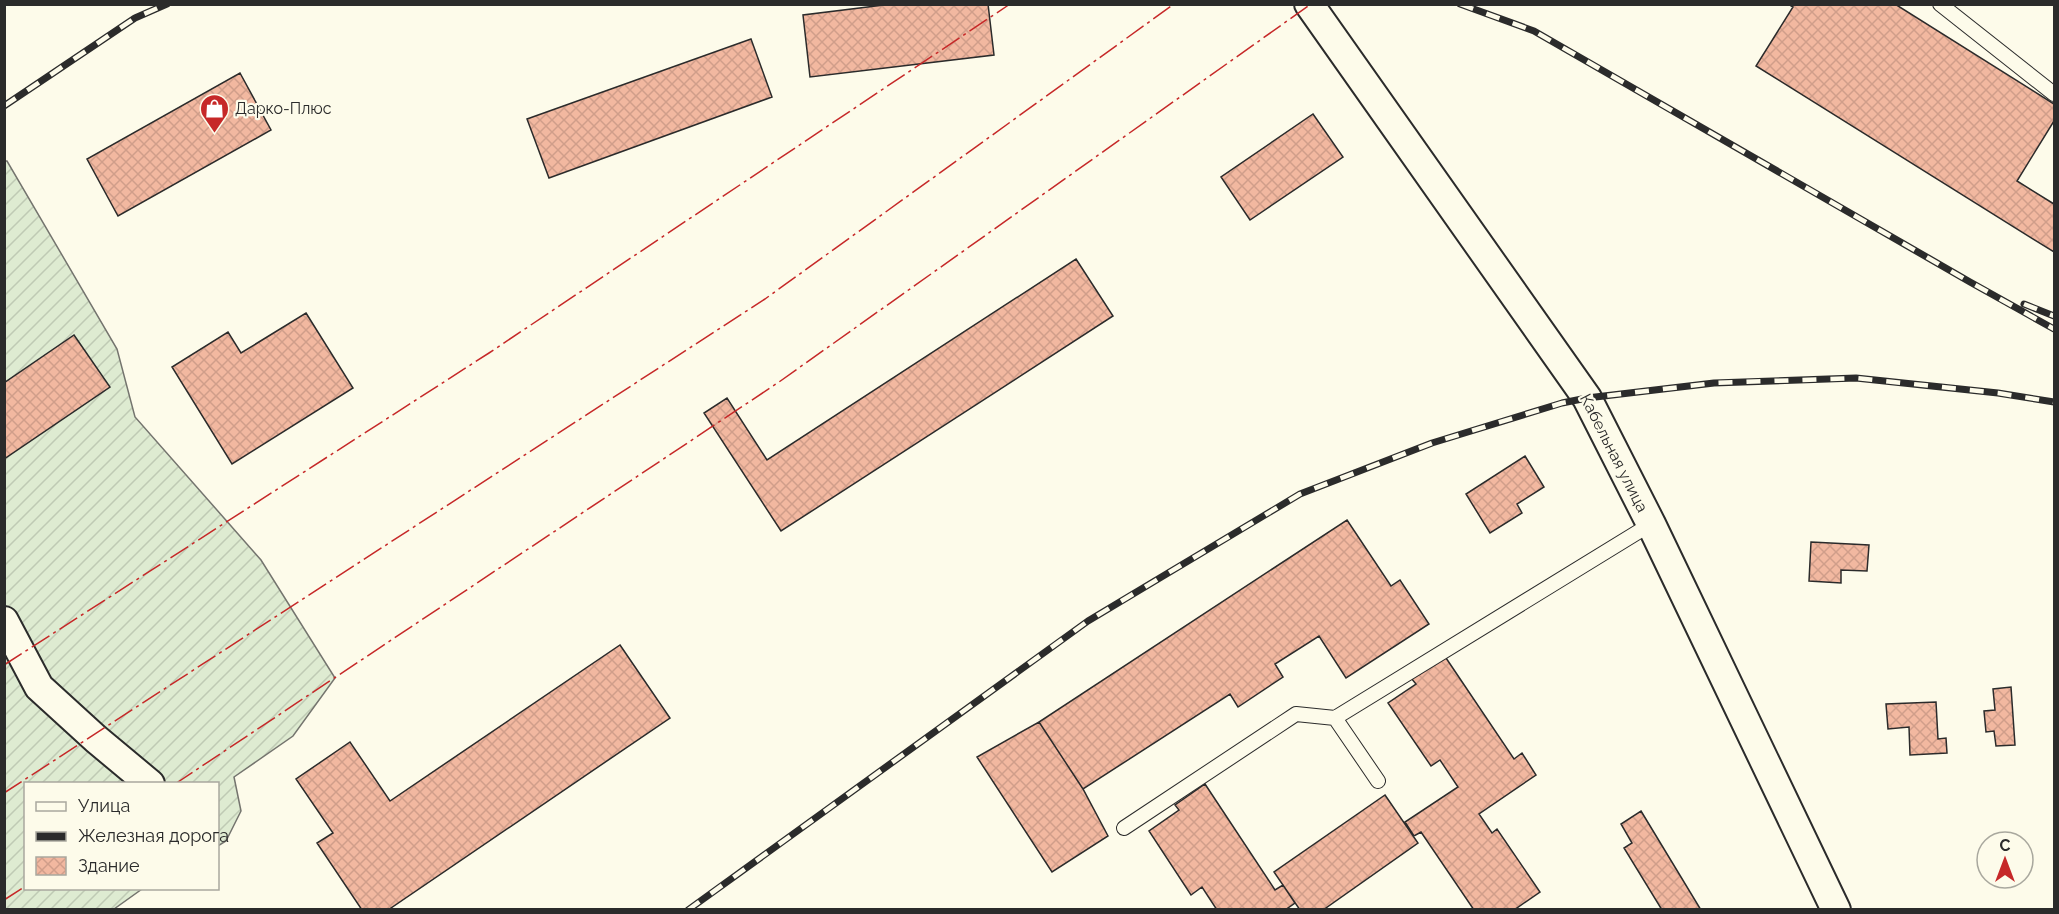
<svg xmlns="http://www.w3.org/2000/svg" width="2059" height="914" viewBox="0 0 2059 914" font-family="Raleway,sans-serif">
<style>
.garden{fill:url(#garden-furrows);stroke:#74746e;stroke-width:1.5}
.building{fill:url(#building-cross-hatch);stroke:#2b2b2b;stroke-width:1.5}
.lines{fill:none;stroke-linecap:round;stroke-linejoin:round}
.lane-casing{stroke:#2b2b2b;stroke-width:16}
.street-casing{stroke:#2b2b2b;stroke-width:32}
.lane{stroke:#fdfbea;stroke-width:14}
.street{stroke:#fdfbea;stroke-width:28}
.rail-casing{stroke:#2b2b2b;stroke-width:7}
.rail{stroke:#fdfbea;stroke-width:4.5;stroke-dasharray:14;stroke-linecap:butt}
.power{stroke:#c62828;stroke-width:1.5;stroke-dasharray:21 4.5 3 4.5;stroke-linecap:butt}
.labels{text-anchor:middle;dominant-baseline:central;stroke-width:4.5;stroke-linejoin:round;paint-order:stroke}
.poi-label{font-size:16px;fill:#2b2b2b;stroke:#fdfbea;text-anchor:start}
.street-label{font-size:16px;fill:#2b2b2b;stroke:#fdfbea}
</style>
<defs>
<pattern id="garden-furrows" width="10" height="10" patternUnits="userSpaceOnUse" patternTransform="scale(1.5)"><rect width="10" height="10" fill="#deebd1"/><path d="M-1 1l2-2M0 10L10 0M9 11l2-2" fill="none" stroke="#bfcab4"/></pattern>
<pattern id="building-cross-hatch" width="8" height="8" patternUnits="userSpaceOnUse" patternTransform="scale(1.5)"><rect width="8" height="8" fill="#f2b8a0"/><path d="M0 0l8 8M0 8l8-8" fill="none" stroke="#d09e8a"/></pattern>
</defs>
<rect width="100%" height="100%" fill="#fdfbea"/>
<path class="garden" d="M 4,161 L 7,161 L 117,349 L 135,417 L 261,560 L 335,678 L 293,736 L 234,777 L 241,811 L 226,841 L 218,846 L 218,784 L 26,784 L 26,888 L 142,889 L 114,909 L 5,909 Z"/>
<path class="building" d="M 892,4 L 988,4 L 994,55 L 810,77 L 803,15 Z
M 1788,4 L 1895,4 L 2054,104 L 2054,121 L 2017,181 L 2054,204 L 2054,252 L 1756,66 L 1793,7 Z
M 751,39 L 772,97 L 549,178 L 527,119 Z
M 240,73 L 271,130 L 118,216 L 87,159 Z
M 1313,114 L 1343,157 L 1250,220 L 1221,177 Z
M 1076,259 L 1113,316 L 781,531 L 704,413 L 727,398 L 767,460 Z
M 306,313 L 353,388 L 232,464 L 172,367 L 228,332 L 241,353 Z
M 74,335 L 110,387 L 4,459 L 4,383 Z
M 1525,456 L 1544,487 L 1517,504 L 1522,513 L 1490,533 L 1466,494 Z
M 1347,520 L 1391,586 L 1400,580 L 1429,624 L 1346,678 L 1319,636 L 1275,664 L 1283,677 L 1238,707 L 1230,694 L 1083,789 L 1039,722 Z
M 1811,542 L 1869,545 L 1867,571 L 1841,570 L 1841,583 L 1809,581 Z
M 620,645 L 670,718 L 388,910 L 362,910 L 317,843 L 333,833 L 296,779 L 350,742 L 390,801 Z
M 1444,655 L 1514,759 L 1522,753 L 1536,775 L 1479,814 L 1492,833 L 1497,829 L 1540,892 L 1514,910 L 1474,910 L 1421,832 L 1414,836 L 1405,822 L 1458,787 L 1440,760 L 1431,766 L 1388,703 L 1416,684 L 1411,678 Z
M 2011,687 L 2015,745 L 1996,746 L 1994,731 L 1986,732 L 1984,711 L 1995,710 L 1993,689 Z
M 1936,702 L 1938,739 L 1946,738 L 1947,753 L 1910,755 L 1909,727 L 1888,729 L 1886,704 Z
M 1039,722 L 1083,789 L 1108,836 L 1052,872 L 977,757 Z
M 1205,784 L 1275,890 L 1283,885 L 1295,903 L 1285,910 L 1217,910 L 1202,887 L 1191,895 L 1149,831 L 1179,810 L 1175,805 Z
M 1385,795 L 1418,843 L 1323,910 L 1300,910 L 1274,872 Z
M 1641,811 L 1701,910 L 1662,910 L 1624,848 L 1632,843 L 1621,824 Z"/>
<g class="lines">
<defs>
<path id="lane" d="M 1940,4 L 2054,94
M 1335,718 L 1378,781
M 1124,828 L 1296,714 L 1335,718 L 1651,524"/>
<path id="street" d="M 1309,4 L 1587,398 L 1651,524 L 1836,910
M 4,621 L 39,687 L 96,739 L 150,784"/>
</defs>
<use href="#lane" class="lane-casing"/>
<use href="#street" class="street-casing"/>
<use href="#lane" class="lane"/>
<use href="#street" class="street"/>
<defs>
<path id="rail" d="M 1460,4 L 1534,31 L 1970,282 L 2054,329
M 4,106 L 135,18 L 167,4
M 2024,304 L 2054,316
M 688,910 L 1088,621 L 1300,494 L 1432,443 L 1562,403 L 1587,398 L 1714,383 L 1856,378 L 1998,393 L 2054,402"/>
</defs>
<use href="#rail" class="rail-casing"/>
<use href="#rail" class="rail"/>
<path class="power" d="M 4,665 L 489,353 L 1010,4
M 175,784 L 779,382 L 1311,4
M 4,793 L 765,299 L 1174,4
M 4,900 L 26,886"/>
</g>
<defs>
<symbol id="shop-pin" viewBox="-11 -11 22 30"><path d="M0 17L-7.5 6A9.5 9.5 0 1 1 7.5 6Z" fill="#c62828" stroke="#fdfbea"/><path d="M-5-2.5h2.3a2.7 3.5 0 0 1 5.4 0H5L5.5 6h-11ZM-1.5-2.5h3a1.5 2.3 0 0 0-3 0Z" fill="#fff"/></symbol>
</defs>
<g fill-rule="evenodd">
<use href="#shop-pin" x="198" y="92" width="33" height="45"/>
</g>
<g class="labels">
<g class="poi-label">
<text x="235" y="108">Дарко-Плюс</text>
</g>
<g class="street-label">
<text transform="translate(1614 453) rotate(63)">Кабельная улица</text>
</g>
</g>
<rect width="2059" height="914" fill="none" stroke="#2b2b2b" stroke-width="12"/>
<rect x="24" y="782" width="195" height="108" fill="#fdfbea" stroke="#a9a89e" stroke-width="1.5"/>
<rect x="36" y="802" width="30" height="9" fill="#fdfbea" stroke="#a9a89e" stroke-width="1.5"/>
<text x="78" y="812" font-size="18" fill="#2b2b2b">Улица</text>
<rect x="36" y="832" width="30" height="9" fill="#2b2b2b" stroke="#a9a89e" stroke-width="1.5"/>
<text x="78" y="842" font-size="18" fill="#2b2b2b">Железная дорога</text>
<rect x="36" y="857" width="30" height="18" fill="url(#building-cross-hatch)" stroke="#a9a89e" stroke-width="1.5"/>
<text x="78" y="872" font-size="18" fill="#2b2b2b">Здание</text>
<g transform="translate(2005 860)"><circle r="28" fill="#fdfbea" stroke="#a9a89e" stroke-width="1.5"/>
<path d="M0-4.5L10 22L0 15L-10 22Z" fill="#c62828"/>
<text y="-9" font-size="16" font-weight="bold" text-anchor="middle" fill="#2b2b2b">С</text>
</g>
</svg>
